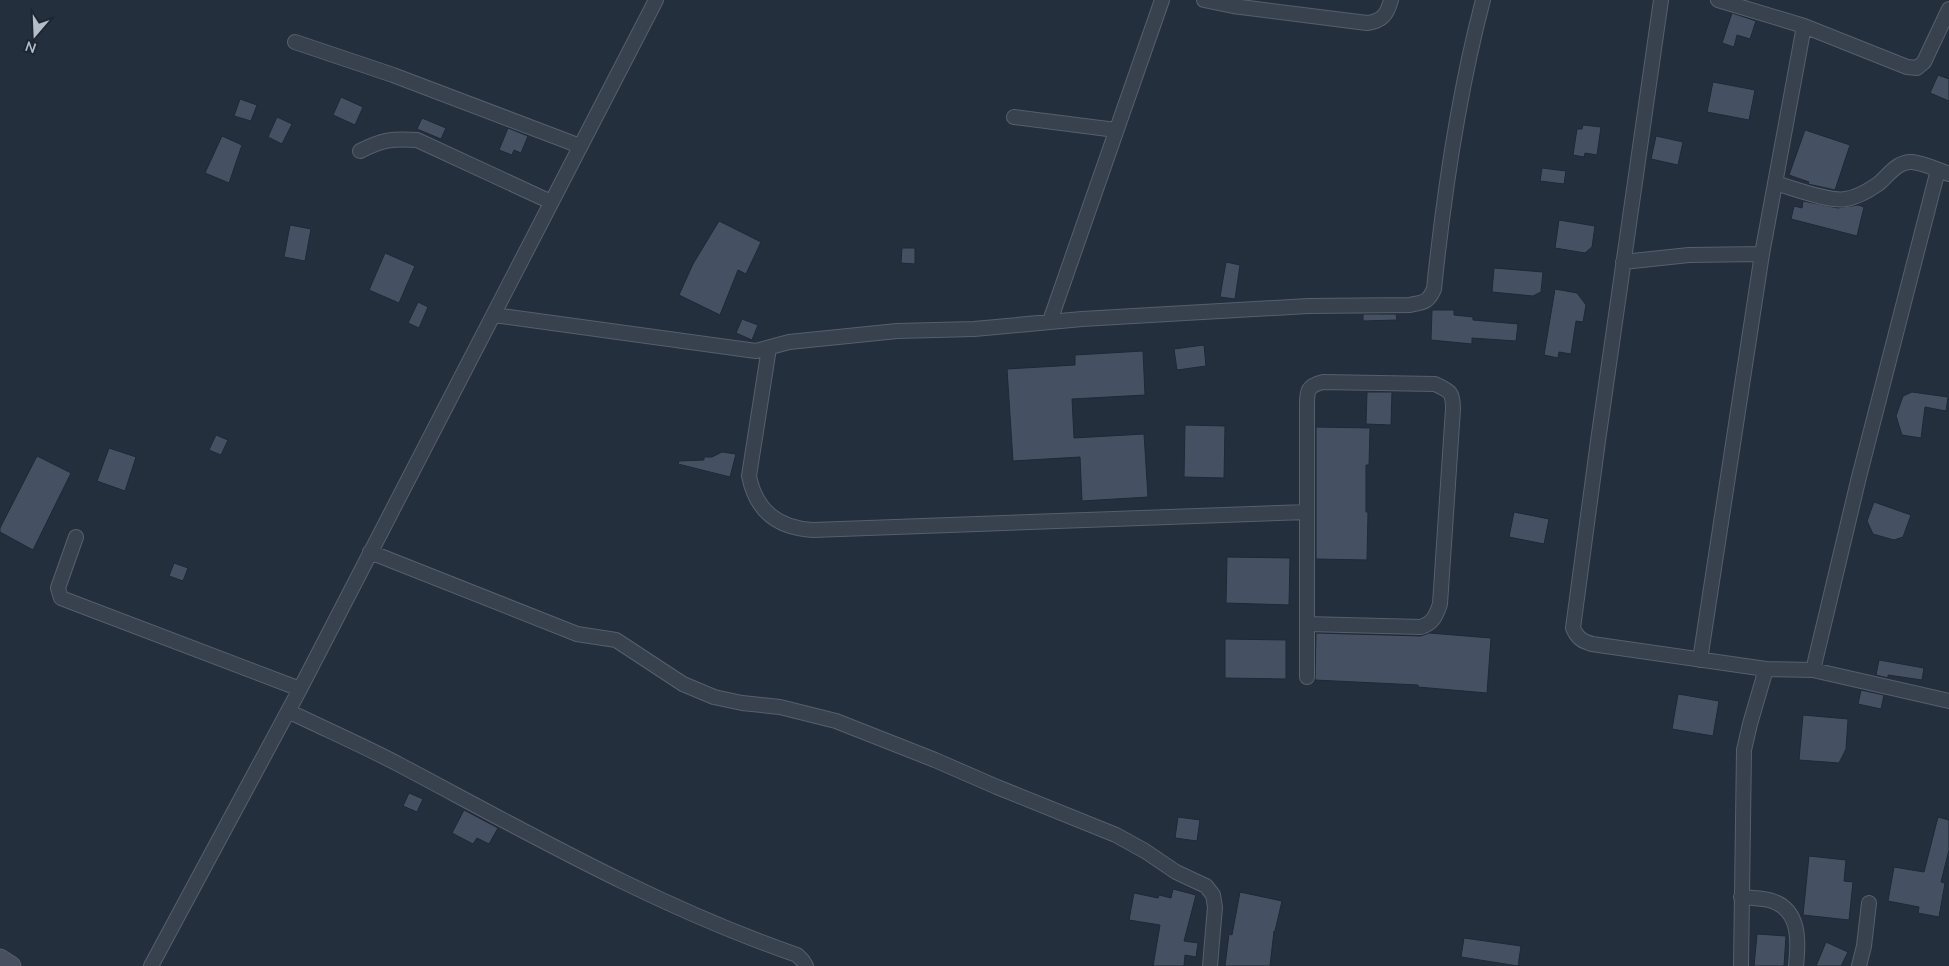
<svg xmlns="http://www.w3.org/2000/svg" width="1949" height="966" viewBox="0 0 1949 966" font-family="'Nunito Sans',sans-serif">
<style>
.building{fill:#455162;stroke:#1f2835}
.lines{fill:none;stroke-linecap:round;stroke-linejoin:round}
.street-casing{stroke:#565f6c;stroke-width:16}
.secondary-casing{stroke:#565f6c;stroke-width:21}
.street{stroke:#38414e;stroke-width:14}
.secondary{stroke:#465061;stroke-width:19}
</style>
<rect width="100%" height="100%" fill="#242f3e"/>
<path class="building" d="M 1732,13 L 1756,21 L 1750,39 L 1737,35 L 1734,47 L 1722,43 Z
M 1938,75 L 1949,79 L 1949,101 L 1930,93 Z
M 1713,82 L 1755,90 L 1749,120 L 1707,112 Z
M 341,97 L 363,107 L 355,125 L 333,115 Z
M 240,99 L 257,105 L 251,121 L 234,116 Z
M 277,117 L 292,124 L 282,144 L 268,137 Z
M 422,118 L 446,128 L 441,139 L 417,129 Z
M 1583,125 L 1601,127 L 1597,155 L 1585,153 L 1584,157 L 1573,155 L 1577,129 L 1582,129 Z
M 508,128 L 528,136 L 521,153 L 514,150 L 512,155 L 499,150 Z
M 1805,130 L 1850,145 L 1835,190 L 1808,184 L 1809,182 L 1789,175 Z
M 222,136 L 242,145 L 229,183 L 205,173 Z
M 1656,136 L 1683,142 L 1678,165 L 1651,159 Z
M 1542,168 L 1566,171 L 1564,184 L 1540,181 Z
M 1803,201 L 1838,208 L 1858,205 L 1864,207 L 1857,236 L 1791,219 L 1794,206 L 1802,208 Z
M 1559,220 L 1595,226 L 1592,247 L 1585,253 L 1555,248 Z
M 719,221 L 761,242 L 746,274 L 738,270 L 720,315 L 679,295 L 693,264 Z
M 290,225 L 311,229 L 305,261 L 284,257 Z
M 902,248 L 915,248 L 915,264 L 901,263 Z
M 385,253 L 415,266 L 399,303 L 369,290 Z
M 1226,262 L 1240,265 L 1235,299 L 1220,297 Z
M 1494,268 L 1543,272 L 1541,292 L 1533,296 L 1492,292 Z
M 1555,289 L 1577,293 L 1586,305 L 1583,322 L 1576,321 L 1571,354 L 1559,352 L 1558,358 L 1544,355 Z
M 418,302 L 428,307 L 419,328 L 408,323 Z
M 1432,310 L 1454,310 L 1454,315 L 1473,317 L 1473,320 L 1518,324 L 1516,341 L 1472,338 L 1472,344 L 1431,340 Z
M 1363,314 L 1396,314 L 1397,320 L 1363,321 Z
M 742,319 L 758,325 L 752,340 L 736,333 Z
M 1204,345 L 1206,366 L 1177,370 L 1174,349 Z
M 1143,351 L 1145,395 L 1072,399 L 1074,438 L 1144,434 L 1148,497 L 1082,501 L 1080,457 L 1013,461 L 1007,369 L 1075,365 L 1075,355 Z
M 1367,392 L 1392,392 L 1391,425 L 1366,424 Z
M 1912,392 L 1948,397 L 1946,411 L 1925,407 L 1921,438 L 1902,435 L 1896,416 L 1903,396 Z
M 1185,425 L 1225,426 L 1224,478 L 1184,477 Z
M 1316,427 L 1370,428 L 1369,465 L 1366,465 L 1366,512 L 1368,512 L 1367,560 L 1316,559 Z
M 216,435 L 228,440 L 221,455 L 209,450 Z
M 109,448 L 136,457 L 125,491 L 97,481 Z
M 722,452 L 736,454 L 730,477 L 678,464 L 679,461 L 704,460 L 704,457 L 712,457 Z
M 37,456 L 71,473 L 33,550 L 0,532 L 0,528 Z
M 1874,502 L 1911,515 L 1903,537 L 1894,540 L 1873,534 L 1867,521 Z
M 1514,512 L 1549,519 L 1544,544 L 1509,537 Z
M 1227,557 L 1290,558 L 1289,605 L 1226,603 Z
M 174,563 L 188,568 L 183,581 L 169,576 Z
M 1316,633 L 1421,636 L 1429,633 L 1491,638 L 1487,693 L 1418,687 L 1418,685 L 1315,680 Z
M 1225,639 L 1286,640 L 1286,679 L 1225,678 Z
M 1879,660 L 1924,668 L 1922,680 L 1888,675 L 1888,678 L 1876,675 Z
M 1861,690 L 1884,695 L 1881,709 L 1858,704 Z
M 1678,694 L 1719,701 L 1713,736 L 1672,729 Z
M 1803,715 L 1848,719 L 1846,749 L 1839,763 L 1799,760 Z
M 409,793 L 423,799 L 417,812 L 403,806 Z
M 464,810 L 498,828 L 489,844 L 477,838 L 473,844 L 452,833 Z
M 1178,817 L 1200,820 L 1197,841 L 1175,838 Z
M 1938,817 L 1949,820 L 1949,850 L 1941,882 L 1945,883 L 1939,917 L 1918,913 L 1919,907 L 1888,901 L 1894,867 L 1924,872 Z
M 1809,856 L 1846,860 L 1844,881 L 1853,882 L 1849,920 L 1803,915 Z
M 1173,889 L 1196,895 L 1184,941 L 1198,943 L 1196,957 L 1185,955 L 1184,966 L 1153,966 L 1160,925 L 1129,920 L 1134,893 L 1158,898 L 1159,895 L 1171,898 Z
M 1240,892 L 1282,901 L 1275,931 L 1274,931 L 1270,966 L 1225,966 L 1229,934 L 1232,935 Z
M 1757,934 L 1786,936 L 1784,966 L 1754,966 Z
M 1464,938 L 1521,946 L 1518,966 L 1461,957 Z
M 1826,942 L 1848,952 L 1841,966 L 1816,966 Z"/>
<g class="lines">
<defs>
<path id="street" d="M 1204,0 L 1233,6 L 1367,23 C 1382,21 1387,15 1391,0
M 1661,0 L 1598,441 L 1573,628 C 1577,638 1582,641 1592,644 L 1766,669 L 1813,670 L 1949,701
M 1718,0 L 1804,26 L 1907,67 L 1917,68 L 1924,62 L 1949,9
M 295,42 L 393,75 L 580,146
M 1014,117 L 1116,130
M 360,151 C 382,140 392,138 417,140 L 551,202
M 1775,183 C 1793,188 1829,202 1846,199 C 1858,197 1868,191 1878,184 C 1888,176 1897,161 1912,162 C 1924,163 1938,170 1949,174
M 1623,262 L 1689,255 L 1762,254
M 494,315 L 756,351 L 789,342 L 897,331 L 974,329 L 1082,319 L 1308,306 L 1410,305 C 1423,302 1428,303 1434,289 C 1444,192 1458,95 1483,0
M 1050,321 L 1162,0
M 769,348 L 749,476 C 756,511 778,528 813,530 L 1307,512
M 76,537 L 58,588 L 61,598 L 300,689
M 370,552 L 577,634 L 616,640 L 683,684 L 714,697 L 742,703 L 780,707 L 836,721 L 935,760 L 997,787 L 1116,835 L 1145,851 L 1176,872 L 1206,886 L 1213,895 L 1215,907 L 1210,966
M 1700,660 L 1762,254 L 1804,26
M 1813,670 L 1859,477 L 1938,170
M 1307,677 C 1307,587 1307,498 1307,408 C 1307,392 1306,386 1323,382 L 1435,384 C 1450,391 1453,392 1453,409 L 1440,604 C 1436,616 1433,623 1421,627 L 1307,624
M 288,711 C 325,729 364,746 400,765 C 530,834 658,907 797,955 L 803,961 L 806,966
M 1741,897 C 1750,898 1760,898 1769,900 C 1800,908 1799,940 1796,966
M 151,966 L 300,689 L 656,0
M 1741,966 L 1744,750 L 1750,724 L 1766,669
M 1859,966 L 1864,946 L 1869,903"/>
<path id="secondary" d="M 0,959 L 11,966"/>
</defs>
<use href="#street" class="street-casing"/>
<use href="#secondary" class="secondary-casing"/>
<use href="#street" class="street"/>
<use href="#secondary" class="secondary"/>
</g>
<g transform="translate(35 35) rotate(199)" stroke="#1d2633" stroke-width="4" paint-order="stroke">
<path d="M0-4L9 19L0 12L-9 19Z" fill="#b4bcc9"/>
<text y="-8" font-size="14" font-weight="bold" text-anchor="middle" fill="#b4bcc9">N</text>
</g>
</svg>
